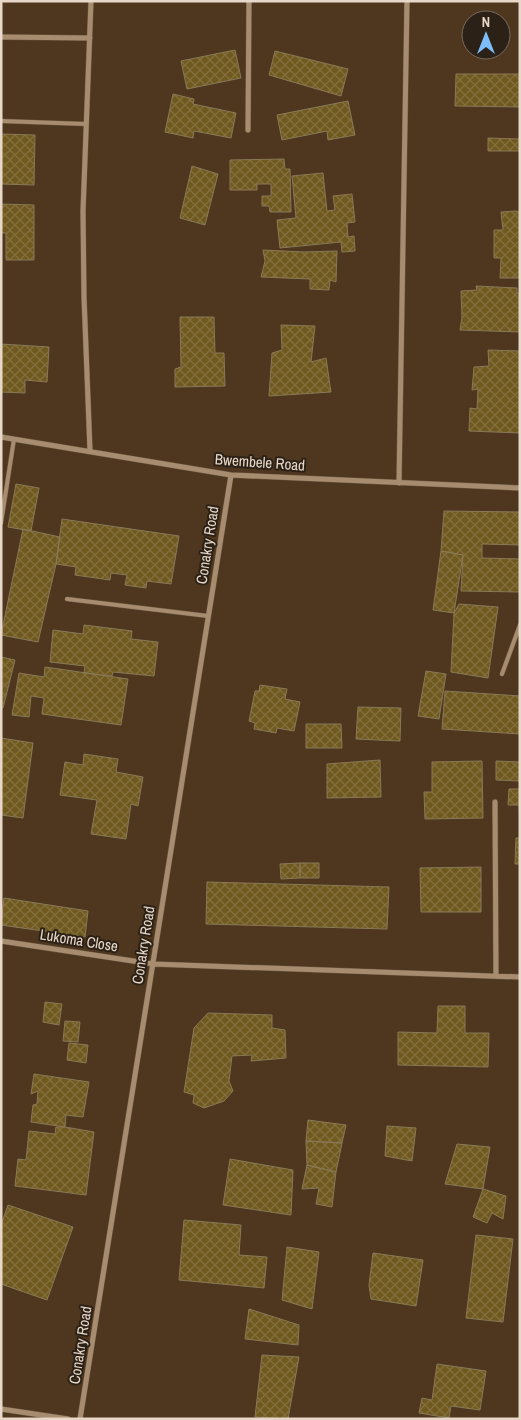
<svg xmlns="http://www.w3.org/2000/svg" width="521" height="1420" viewBox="0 0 521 1420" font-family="'Archivo Narrow',sans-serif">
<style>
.building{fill:url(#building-cross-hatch);stroke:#887957}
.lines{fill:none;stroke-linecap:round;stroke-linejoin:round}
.service-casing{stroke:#69563f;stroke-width:5}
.minor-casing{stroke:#69563f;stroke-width:6}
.service{stroke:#a78c70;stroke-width:4}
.minor{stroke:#a78c70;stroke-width:5}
.labels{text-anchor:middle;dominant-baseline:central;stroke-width:4;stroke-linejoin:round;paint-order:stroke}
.street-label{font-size:15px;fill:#e7d8c9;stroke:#2c2116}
</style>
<defs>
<pattern id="building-cross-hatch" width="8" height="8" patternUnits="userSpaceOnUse" patternTransform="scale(1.25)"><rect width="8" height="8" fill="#70591f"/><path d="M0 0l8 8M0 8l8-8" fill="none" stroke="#84703e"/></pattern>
</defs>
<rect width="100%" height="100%" fill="#4e371e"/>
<path class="building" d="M 235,50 L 241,78 L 187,89 L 181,61 Z
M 275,51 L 348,69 L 341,96 L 269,75 Z
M 456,74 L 520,74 L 520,107 L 455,106 Z
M 173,94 L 194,99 L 193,104 L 236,113 L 231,138 L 194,131 L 193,138 L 165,132 Z
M 348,101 L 355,135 L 328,140 L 327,131 L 282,140 L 277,115 Z
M 1,134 L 35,135 L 34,185 L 1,184 Z
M 488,138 L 520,139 L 520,151 L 488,151 Z
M 284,159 L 285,169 L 290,169 L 291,212 L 270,212 L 269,206 L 262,206 L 262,196 L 271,196 L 271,184 L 257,184 L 257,190 L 230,190 L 230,160 Z
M 192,166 L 218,174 L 205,225 L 180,218 Z
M 323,173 L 327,211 L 335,210 L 333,196 L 352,194 L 355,222 L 347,223 L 348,237 L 354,236 L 355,251 L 342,252 L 341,242 L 280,248 L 277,220 L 296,218 L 292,176 Z
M 1,204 L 34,205 L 34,260 L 6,260 L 6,233 L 1,233 Z
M 516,211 L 520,212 L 520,278 L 500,278 L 501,258 L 494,258 L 494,230 L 503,230 L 501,212 Z
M 263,250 L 304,252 L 337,251 L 336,282 L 330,280 L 329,290 L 310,289 L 310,279 L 261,277 L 265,261 Z
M 476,286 L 517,288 L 517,293 L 520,293 L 520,332 L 460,330 L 462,317 L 461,291 L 477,290 Z
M 180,317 L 214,317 L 215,353 L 224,353 L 225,386 L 175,387 L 175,369 L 181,367 Z
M 281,325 L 315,326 L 311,362 L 326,358 L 331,392 L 269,396 L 272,353 L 282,350 Z
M 1,344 L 49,347 L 47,382 L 25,380 L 25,393 L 1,392 Z
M 488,350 L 520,351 L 520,433 L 469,431 L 470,408 L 477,409 L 478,389 L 472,390 L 474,367 L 489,366 Z
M 16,484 L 39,488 L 31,531 L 8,527 Z
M 444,511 L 520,512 L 520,545 L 482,544 L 482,558 L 520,559 L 520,592 L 461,591 L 463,555 L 441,551 Z
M 62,519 L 179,536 L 171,584 L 147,581 L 146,588 L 125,585 L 127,575 L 111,573 L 110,580 L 75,575 L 76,567 L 56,564 Z
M 23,529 L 60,537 L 56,564 L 38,642 L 1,635 Z
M 441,551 L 463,555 L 454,613 L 433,610 Z
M 459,604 L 498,607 L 488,678 L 451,672 L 454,613 Z
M 84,625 L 132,631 L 131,639 L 158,642 L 154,676 L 113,672 L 112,676 L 84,673 L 85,666 L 50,662 L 53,630 L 83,634 Z
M 1,657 L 15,660 L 3,708 L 1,707 Z
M 45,667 L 128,679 L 121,725 L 42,714 L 44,698 L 31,696 L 29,717 L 12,715 L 19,673 L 44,677 Z
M 426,671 L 446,674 L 439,719 L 418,716 Z
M 260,685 L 287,689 L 285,699 L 300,702 L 294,731 L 277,728 L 276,733 L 254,729 L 255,723 L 249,721 L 255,691 L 259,691 Z
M 445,691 L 520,696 L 520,734 L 442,729 Z
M 358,707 L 401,708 L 400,741 L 356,739 Z
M 306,724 L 341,724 L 342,748 L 306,748 Z
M 1,738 L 33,743 L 23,818 L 1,815 Z
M 84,754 L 118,759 L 116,772 L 143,777 L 138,806 L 131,804 L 126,839 L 91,834 L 97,800 L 60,795 L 65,762 L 83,765 Z
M 380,760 L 381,797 L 327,798 L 327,764 Z
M 482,761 L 483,818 L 425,819 L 424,792 L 432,792 L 432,762 Z
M 496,761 L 520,762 L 520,781 L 496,780 Z
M 509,789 L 520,789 L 520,818 L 519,805 L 508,805 Z
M 516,838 L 520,838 L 520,864 L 515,864 Z
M 300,863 L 300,878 L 281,879 L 280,864 Z
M 300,863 L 319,863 L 319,878 L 300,878 Z
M 481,867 L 481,912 L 421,912 L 420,868 Z
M 207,882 L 389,887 L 387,929 L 206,924 Z
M 4,898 L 88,911 L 85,937 L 1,925 Z
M 45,1002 L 62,1004 L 59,1025 L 43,1022 Z
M 438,1006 L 465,1006 L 465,1033 L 489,1033 L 488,1067 L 398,1065 L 398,1032 L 437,1033 Z
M 208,1013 L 272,1015 L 272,1028 L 285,1030 L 286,1058 L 251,1061 L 252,1055 L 232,1056 L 229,1081 L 233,1091 L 224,1101 L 204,1108 L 193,1103 L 194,1095 L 184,1092 L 194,1028 Z
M 65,1021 L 80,1022 L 78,1042 L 63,1041 Z
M 69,1043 L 88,1045 L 86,1063 L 67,1060 Z
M 34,1074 L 89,1082 L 83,1117 L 66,1115 L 65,1127 L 31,1122 L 33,1105 L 37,1104 L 38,1091 L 31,1094 Z
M 308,1120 L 346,1125 L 342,1143 L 306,1141 Z
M 387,1126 L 416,1128 L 412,1161 L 385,1156 Z
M 56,1127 L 65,1127 L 94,1132 L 86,1195 L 15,1186 L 18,1159 L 26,1160 L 29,1131 L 55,1134 Z
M 306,1141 L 342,1143 L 336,1172 L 307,1165 Z
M 457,1144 L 490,1147 L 483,1189 L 445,1184 Z
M 230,1159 L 293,1170 L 291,1215 L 223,1205 Z
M 307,1165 L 336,1172 L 332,1207 L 316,1204 L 319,1188 L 302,1189 Z
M 483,1189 L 506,1196 L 503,1219 L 492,1213 L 487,1223 L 473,1217 Z
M 8,1205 L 73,1227 L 47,1300 L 1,1284 L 1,1225 Z
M 184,1220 L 241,1225 L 239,1255 L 267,1257 L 264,1288 L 179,1280 Z
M 476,1235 L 513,1239 L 503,1322 L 466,1318 Z
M 287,1247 L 319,1252 L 312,1309 L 282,1300 Z
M 373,1253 L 423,1260 L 416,1306 L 371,1299 L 369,1285 Z
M 249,1309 L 299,1325 L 298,1345 L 245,1339 Z
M 262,1355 L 299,1357 L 288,1419 L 255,1417 Z
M 437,1364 L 486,1371 L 480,1410 L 451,1406 L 449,1418 L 419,1413 L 422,1398 L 432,1400 Z"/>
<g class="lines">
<defs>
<path id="service" d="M 1,121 L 86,124
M 1,523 L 14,439
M 67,599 L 208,616
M 502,674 L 520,625"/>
<path id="minor" d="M 1,37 L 90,38
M 248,130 L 249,1
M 1,437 L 231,475 L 520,488
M 90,451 L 84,297 L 83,211 L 91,1
M 399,483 L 407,1
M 495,802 L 496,976
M 1,941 L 153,964 L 520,977
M 1,1409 L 68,1419
M 80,1419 L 231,475"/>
</defs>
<use href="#service" class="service-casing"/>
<use href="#minor" class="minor-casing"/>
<use href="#service" class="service"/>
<use href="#minor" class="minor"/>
</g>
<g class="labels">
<g class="street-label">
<text transform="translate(260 462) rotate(4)">Bwembele Road</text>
<text transform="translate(207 545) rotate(-81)">Conakry Road</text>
<text transform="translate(79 940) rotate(9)">Lukoma Close</text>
<text transform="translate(143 945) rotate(-81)">Conakry Road</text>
<text transform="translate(80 1345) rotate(-81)">Conakry Road</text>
</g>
</g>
<rect width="521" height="1420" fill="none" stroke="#e7d8c9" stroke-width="5"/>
<g transform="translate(486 35)"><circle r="24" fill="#2c2116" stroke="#776a5e"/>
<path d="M0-4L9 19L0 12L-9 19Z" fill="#7cbef9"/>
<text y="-8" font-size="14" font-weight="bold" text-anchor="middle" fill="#e7d8c9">N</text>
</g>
</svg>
